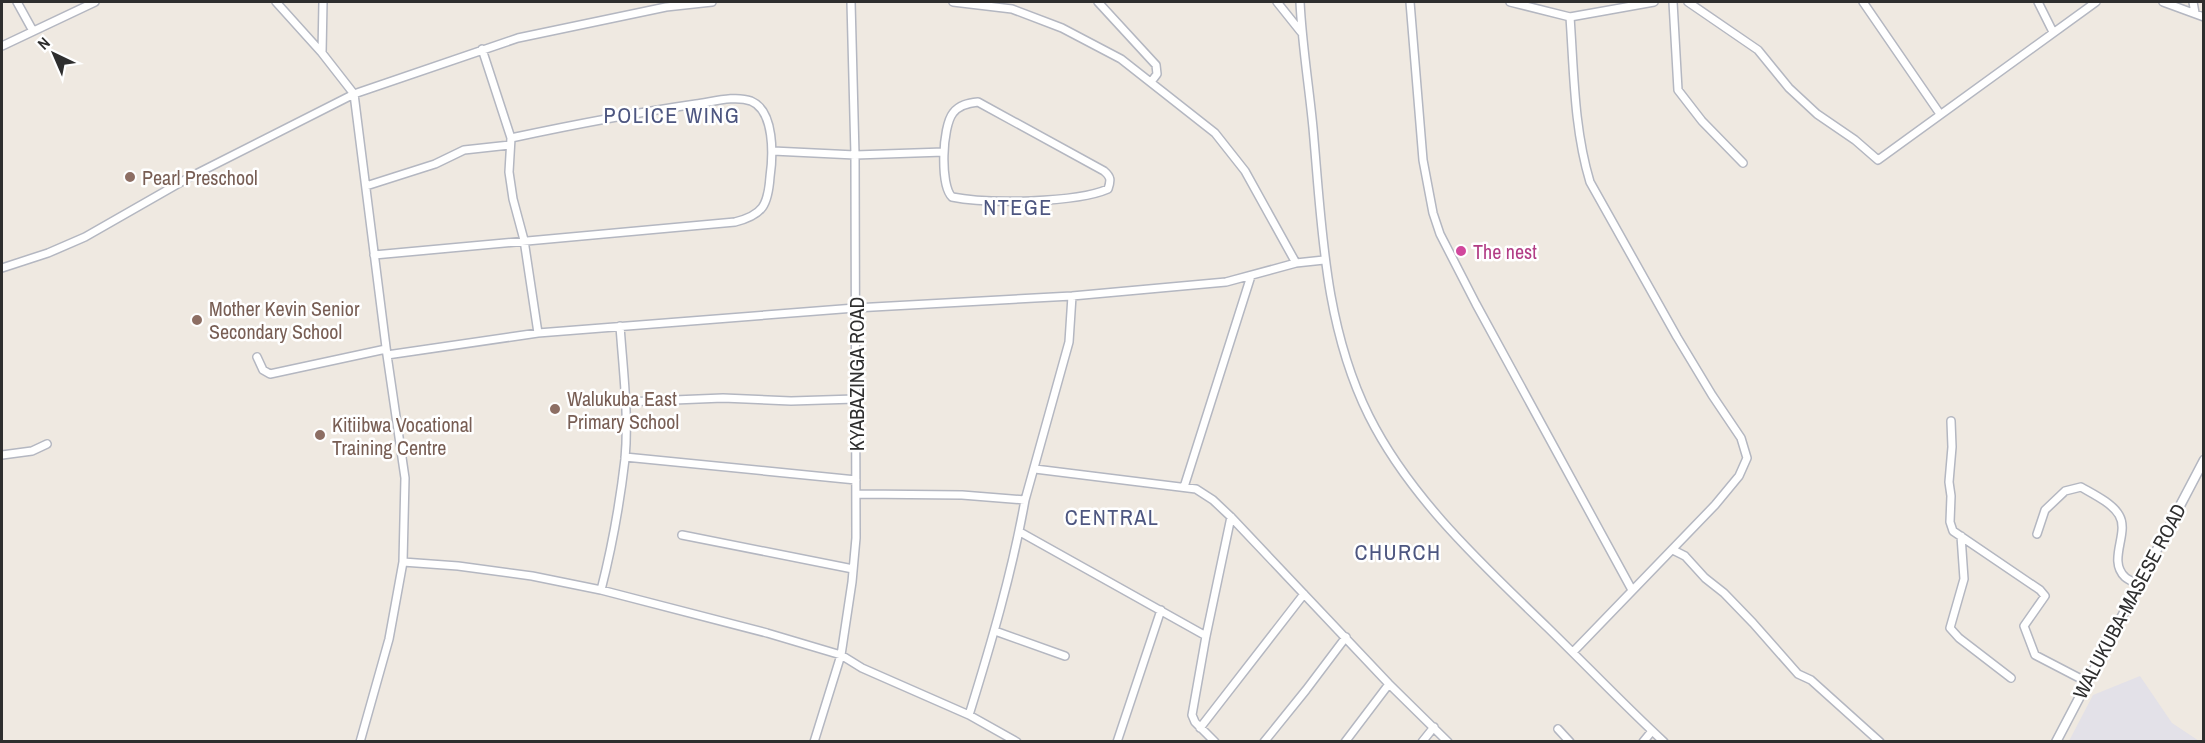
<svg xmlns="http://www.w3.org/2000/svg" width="2205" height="743" viewBox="0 0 2205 743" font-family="'Archivo Narrow',sans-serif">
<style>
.industrial{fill:#e3e1e8}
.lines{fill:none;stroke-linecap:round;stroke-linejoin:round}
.minor-casing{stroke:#b4b7c1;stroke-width:10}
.tertiary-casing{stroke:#b4b7c1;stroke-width:11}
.minor{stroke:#fff;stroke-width:7}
.tertiary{stroke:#fff;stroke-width:8}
.education-dot{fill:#8d6e63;stroke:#fff;stroke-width:2}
.hotel-dot{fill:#d1479c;stroke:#fff;stroke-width:2}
.labels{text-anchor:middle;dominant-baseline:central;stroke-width:5;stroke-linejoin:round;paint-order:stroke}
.education-label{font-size:20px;fill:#785e54;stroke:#fff;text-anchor:start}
.hotel-label{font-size:20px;fill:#b23c85;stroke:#fff;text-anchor:start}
.street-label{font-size:20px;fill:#2e2e2e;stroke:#fff}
.quarter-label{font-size:22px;letter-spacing:1.5px;fill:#4d5680;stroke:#fff}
</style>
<rect width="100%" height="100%" fill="#efe9e1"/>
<path class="industrial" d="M 2140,676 L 2172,723 L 2199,741 L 2069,741 L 2093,695 Z"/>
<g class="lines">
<defs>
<path id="minor" d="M 17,2 L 33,31
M 276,2 L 322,53 L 354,94 L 387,355 L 405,478 L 403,562 L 389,639 L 360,742
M 953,2 L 1012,9 L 1062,28 L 1121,59 L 1215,133 L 1245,171 L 1296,263
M 1098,2 L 1156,65 L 1157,74 L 1151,82
M 1277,2 L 1301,32
M 1300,2 C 1302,44 1309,86 1313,128 C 1322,227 1324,325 1369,416 C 1410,498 1482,564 1547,627 C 1586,665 1624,705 1664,742
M 1410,2 L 1423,160 L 1433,213 L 1440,234 L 1476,304 L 1632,590
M 1510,2 L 1570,17 L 1654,2
M 1673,2 L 1678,90 L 1702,121 L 1743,163
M 1688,2 L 1758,50 L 1789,88 L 1817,114 L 1855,140 L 1878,160 L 2096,2
M 1863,2 L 1940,114
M 2038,2 L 2053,32
M 2163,2 L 2204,17
M 2193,2 L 2195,13
M 1570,17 C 1574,73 1574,129 1590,182 L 1677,337 L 1712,395 L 1741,438 L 1747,458 L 1739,476 L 1715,505 L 1573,652
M 2,46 L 95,2
M 482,49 L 511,138 L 509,172 L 513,199 L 524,240 L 538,333
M 322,53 L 323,2
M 978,102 L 1104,171 C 1111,177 1111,180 1108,189 C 1076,203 987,204 952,197 C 940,185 942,127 953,113 C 959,105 968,103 978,102 Z
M 773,151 L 855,155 L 944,152
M 366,186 L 435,164 L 464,150 L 510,145
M 374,255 L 735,222 C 763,215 768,205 770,177 C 773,156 775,111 751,101 C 735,95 712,102 696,104 C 634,113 572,125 511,138
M 2,268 L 48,253 L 85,237 L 190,177 L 354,94 L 518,38 L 666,7 L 712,2
M 387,355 L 538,333 L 855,308 L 1072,296 L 1226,282 L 1296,263 L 1324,260
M 257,357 L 263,370 L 270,374 L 386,349
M 625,402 L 723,398 L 791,401 L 855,399
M 1951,421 L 1952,447 L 1949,482 L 1951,496 L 1950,522 L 1953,531 L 2040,590 L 2045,596 L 2024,626 L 2035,655 L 2087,682
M 2,455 L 32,451 L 47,444
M 625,457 L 856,480
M 1035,469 L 1196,489 L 1213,500 L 1231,517 L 1389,684 L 1448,742
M 1184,487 L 1251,276
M 858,494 L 962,495 L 1025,500 L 1069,342 L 1072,296
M 1020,532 L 1206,636
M 2037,534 L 2045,510 L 2065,491 L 2081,487 C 2093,494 2112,503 2119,515 C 2130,533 2107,560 2125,577 C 2128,580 2134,582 2138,584
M 682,535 L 853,569
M 1961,536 L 1964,579 L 1950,628 L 1959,638 L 2011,678
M 1673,550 L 1685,556 L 1705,578 L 1724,593 L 1753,623 L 1798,674 L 1811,680 L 1880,742
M 403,562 L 458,566 L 532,576 L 601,590 L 767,633 L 841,655 L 862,668 L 969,715 L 1017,742
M 601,590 C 612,547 620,502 625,459 C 629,415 623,369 620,326
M 995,631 L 1065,656
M 969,715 C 991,644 1012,573 1025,500
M 1200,728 L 1304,594
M 1558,729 L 1570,742
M 814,742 L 841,655 L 852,582 L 856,538 L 855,155 L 851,2
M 1117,742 L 1161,610
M 1215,742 L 1195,722 L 1192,715 L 1206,636 L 1231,517
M 1264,742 L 1306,690 L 1346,637
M 1345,742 L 1389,684
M 1422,742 L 1434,727
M 1643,742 L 1652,731"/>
<path id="tertiary" d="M 2056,742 L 2204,460"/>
</defs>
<use href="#minor" class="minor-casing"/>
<use href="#tertiary" class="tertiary-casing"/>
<use href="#minor" class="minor"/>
<use href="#tertiary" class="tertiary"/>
</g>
<g class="education-dot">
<circle cx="130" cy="177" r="6"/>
<circle cx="197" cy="320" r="6"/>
<circle cx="555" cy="409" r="6"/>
<circle cx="320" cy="435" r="6"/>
</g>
<circle class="hotel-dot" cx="1461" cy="251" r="6"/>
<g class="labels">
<g class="education-label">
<text x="142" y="177">Pearl Preschool</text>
<text x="209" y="308">Mother Kevin Senior<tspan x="209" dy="23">Secondary School</tspan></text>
<text x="567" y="398">Walukuba East<tspan x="567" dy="23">Primary School</tspan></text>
<text x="332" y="424">Kitiibwa Vocational<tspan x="332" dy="23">Training Centre</tspan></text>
</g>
<g class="hotel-label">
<text x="1473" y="251">The nest</text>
</g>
<g class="street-label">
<text transform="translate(856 374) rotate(-90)">KYABAZINGA ROAD</text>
<text transform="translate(2129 601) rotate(-62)">WALUKUBA-MASESE ROAD</text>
</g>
<g class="quarter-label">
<text x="672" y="115">POLICE WING</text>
<text x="1018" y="207">NTEGE</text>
<text x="1112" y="517">CENTRAL</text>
<text x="1398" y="552">CHURCH</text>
</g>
</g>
<rect width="2205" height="743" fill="none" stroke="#2e2e2e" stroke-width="6"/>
<g transform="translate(54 54) rotate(316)" stroke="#ffffff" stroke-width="4.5" paint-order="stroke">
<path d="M0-4.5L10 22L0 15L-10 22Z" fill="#2e2e2e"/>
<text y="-9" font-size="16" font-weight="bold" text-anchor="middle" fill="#2e2e2e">N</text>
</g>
</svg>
